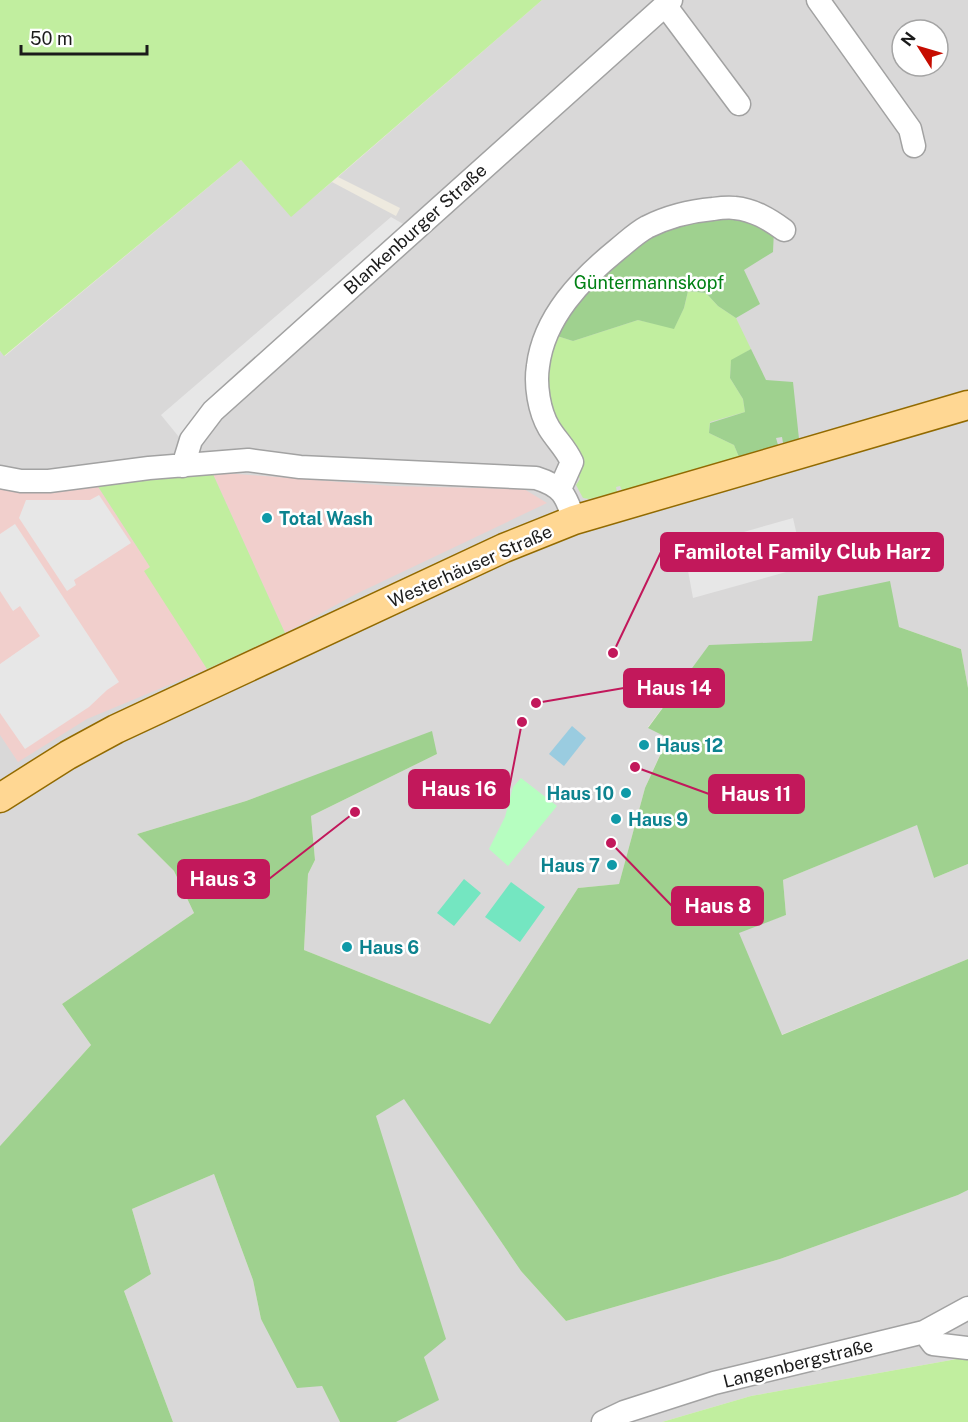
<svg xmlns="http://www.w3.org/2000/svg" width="968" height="1422" viewBox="0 0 968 1422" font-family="'Public Sans',sans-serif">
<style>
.residential{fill:#d9d8d8;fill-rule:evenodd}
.commercial{fill:#f1cfcc}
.grass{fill:#c1ee9f}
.forest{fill:#9fd18f}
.park{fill:#b6fec0}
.pitch{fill:#74e6c1}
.parking{fill:#e7e7e7}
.water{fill:#9acce0}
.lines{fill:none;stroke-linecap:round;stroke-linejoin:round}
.minor-casing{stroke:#a2a2a2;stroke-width:25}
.major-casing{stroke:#926a00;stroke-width:31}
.minor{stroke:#fff;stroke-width:22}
.major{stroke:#ffd793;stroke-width:28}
.culture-dot{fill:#0f9aa8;stroke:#fff;stroke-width:2}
.labels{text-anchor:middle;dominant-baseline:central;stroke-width:5;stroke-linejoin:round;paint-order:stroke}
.street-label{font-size:18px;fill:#1b1b1b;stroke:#fff}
.park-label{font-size:18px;fill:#018114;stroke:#fff}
.culture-label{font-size:18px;font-weight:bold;fill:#0d838f;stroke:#fff;text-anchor:start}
.leader{fill:none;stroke:#c2185b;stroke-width:2}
.callout-dot{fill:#c2185b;stroke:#fff;stroke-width:2}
.callout{fill:#c2185b;stroke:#c2185b;stroke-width:2}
.callout-label{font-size:20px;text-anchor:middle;font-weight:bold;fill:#fff}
</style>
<rect width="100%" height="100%" fill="#eeeadf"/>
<path class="residential" d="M 542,0 L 968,0 L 968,688 L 961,649 L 899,627 L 812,641 L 709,646 L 648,727 L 668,737 L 645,788 L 619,884 L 578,888 L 490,1024 L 304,950 L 308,874 L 315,860 L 311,816 L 437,754 L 305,779 L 246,801 L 137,834 L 174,871 L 194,913 L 62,1004 L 91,1045 L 0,1146 L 0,351 L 5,356 L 241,160 L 291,216 L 332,182 L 396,216 L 400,208 L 338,177 ZM 902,30 L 938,30 L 938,66 L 902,66 Z
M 918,824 L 934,878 L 968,864 L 968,959 L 781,1035 L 738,932 L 786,915 L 783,880 Z
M 404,1098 L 521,1271 L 566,1321 L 780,1259 L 958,1195 L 968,1190 L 968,1357 L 751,1396 L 662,1422 L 396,1422 L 438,1400 L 424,1357 L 376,1116 Z
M 214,1174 L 253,1280 L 261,1319 L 322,1386 L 340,1422 L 173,1422 L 124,1291 L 151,1274 L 132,1209 Z"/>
<path class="commercial" d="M 212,472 L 392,486 L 524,489 L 547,503 L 356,594 L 285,633 Z
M 0,485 L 97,485 L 150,567 L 145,571 L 207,669 L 87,719 L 18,762 L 0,735 Z"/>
<path class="grass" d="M 0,0 L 542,0 L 291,217 L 241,160 L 4,356 L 0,351 Z
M 688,291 L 706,293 L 718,306 L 736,318 L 751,349 L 731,361 L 730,378 L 743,399 L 745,412 L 710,422 L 709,433 L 734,445 L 739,457 L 622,491 L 620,486 L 616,487 L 617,492 L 589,499 L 583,498 L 576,485 L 580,479 L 554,423 L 544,396 L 554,335 L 573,341 L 638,320 L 674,328 L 684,308 Z
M 212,472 L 285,633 L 207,669 L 144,571 L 150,567 L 97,485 Z
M 968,1357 L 968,1422 L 662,1422 L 751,1396 Z"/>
<path class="forest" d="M 734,215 L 774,230 L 773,252 L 744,270 L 760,304 L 736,318 L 718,306 L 706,293 L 688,291 L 684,308 L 674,329 L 638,320 L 573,341 L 554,335 L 558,325 L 622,253 L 678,222 Z
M 751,349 L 766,380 L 793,382 L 799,439 L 783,443 L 782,437 L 776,438 L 778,445 L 739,457 L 734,445 L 709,433 L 710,423 L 745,412 L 743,399 L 730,378 L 731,360 Z
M 890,581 L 899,627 L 961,649 L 968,688 L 968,864 L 934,878 L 917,825 L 783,880 L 786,915 L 739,933 L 782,1035 L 968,959 L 968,1190 L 958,1195 L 780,1259 L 566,1321 L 521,1271 L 404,1099 L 376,1116 L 446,1339 L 424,1357 L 439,1400 L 396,1422 L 340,1422 L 322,1386 L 297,1388 L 261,1319 L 253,1280 L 214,1174 L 132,1209 L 151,1274 L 124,1291 L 173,1422 L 0,1422 L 0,1146 L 91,1045 L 62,1004 L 194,913 L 174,871 L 137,834 L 246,801 L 432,731 L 437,754 L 311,816 L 315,860 L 308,874 L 304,950 L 490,1024 L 578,888 L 619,884 L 645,788 L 668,738 L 648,728 L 709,645 L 812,641 L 818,596 Z"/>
<path class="park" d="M 521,778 L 557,806 L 508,866 L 489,849 L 505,817 L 513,787 Z"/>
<path class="pitch" d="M 464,879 L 481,893 L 454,926 L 437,913 Z
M 511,882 L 545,907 L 520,942 L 485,917 Z"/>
<path class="parking" d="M 391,217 L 405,225 L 202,409 L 179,437 L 161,415 Z
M 99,495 L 131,543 L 74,580 L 76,585 L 67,591 L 19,518 L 26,500 L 90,500 Z
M 793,518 L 804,567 L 693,598 L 684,549 Z
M 15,524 L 119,682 L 107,690 L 89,707 L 25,749 L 0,713 L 0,664 L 40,636 L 20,606 L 13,611 L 0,591 L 0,534 Z"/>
<path class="water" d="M 572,726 L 586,738 L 564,766 L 549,754 Z"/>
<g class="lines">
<defs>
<path id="minor" d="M 818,0 L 910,129 L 914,146
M 665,5 L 739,104
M 183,466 L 191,440 L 213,411 L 671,0
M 0,477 L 21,481 L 49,481 L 149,468 L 248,460 L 300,467 L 536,478 C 562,486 566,495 574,520
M 560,489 L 572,462 C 565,447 557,441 549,428 C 539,411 535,385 538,366 C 544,317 581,279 618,249 C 628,241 636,233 647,227 C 667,217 690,211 713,209 C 720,208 728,207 735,208 C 754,210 769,219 784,230
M 924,1332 L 933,1344 L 968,1348
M 603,1422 L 624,1412 L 714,1383 L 924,1332 L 968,1308"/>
<path id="major" d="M 0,798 L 68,755 L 116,729 L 504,548 L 574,520 L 968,405"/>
</defs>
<use href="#minor" class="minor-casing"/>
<use href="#major" class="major-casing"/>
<use href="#minor" class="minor"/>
<use href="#major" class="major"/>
</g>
<g class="culture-dot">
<circle cx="267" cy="518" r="6"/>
<circle cx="644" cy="745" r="6"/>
<circle cx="626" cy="793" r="6"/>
<circle cx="616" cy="819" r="6"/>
<circle cx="612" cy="865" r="6"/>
<circle cx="347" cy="947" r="6"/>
</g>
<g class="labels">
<g class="street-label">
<text transform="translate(415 229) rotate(-42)">Blankenburger Straße</text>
<text transform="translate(470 566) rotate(-24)">Westerhäuser Straße</text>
<text transform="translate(798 1363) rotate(-14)">Langenbergstraße</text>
</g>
<g class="park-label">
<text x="649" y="282">Güntermannskopf</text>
</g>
<g class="culture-label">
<text x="279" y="518">Total Wash</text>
<text x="656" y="745">Haus 12</text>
<text x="614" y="793" text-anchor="end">Haus 10</text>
<text x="628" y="819">Haus 9</text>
<text x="600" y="865" text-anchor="end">Haus 7</text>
<text x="359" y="947">Haus 6</text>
</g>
</g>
<path class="leader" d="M613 653L661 552M536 703L624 688M522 722L509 789M635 767L709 794M355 812L269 879M611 843L672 906"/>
<g class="callout-dot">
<circle cx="613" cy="653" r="6"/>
<circle cx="536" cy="703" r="6"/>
<circle cx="522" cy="722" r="6"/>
<circle cx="635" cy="767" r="6"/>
<circle cx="355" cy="812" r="6"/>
<circle cx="611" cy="843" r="6"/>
</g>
<g class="callout">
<rect x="661" y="533" width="282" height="38" rx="6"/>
<rect x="624" y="669" width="100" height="38" rx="6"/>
<rect x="409" y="770" width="100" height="38" rx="6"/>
<rect x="709" y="775" width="95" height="38" rx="6"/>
<rect x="178" y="860" width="91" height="38" rx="6"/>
<rect x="672" y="887" width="91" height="38" rx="6"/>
</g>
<g class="callout-label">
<text x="802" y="559">Familotel Family Club Harz</text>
<text x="674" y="695">Haus 14</text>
<text x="459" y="796">Haus 16</text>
<text x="756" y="801">Haus 11</text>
<text x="223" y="886">Haus 3</text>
<text x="718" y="913">Haus 8</text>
</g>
<g transform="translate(920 48) rotate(307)"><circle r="28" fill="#ffffff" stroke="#a4a4a4" stroke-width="1.5"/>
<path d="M0-4.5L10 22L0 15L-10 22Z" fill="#c60c00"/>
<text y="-9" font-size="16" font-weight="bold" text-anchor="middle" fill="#1b1b1b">N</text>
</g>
<path d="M21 45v9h126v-9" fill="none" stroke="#1b1b1b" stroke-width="3"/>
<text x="30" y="45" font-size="18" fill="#1b1b1b" stroke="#ffffff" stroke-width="4.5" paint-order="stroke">50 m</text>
</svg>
